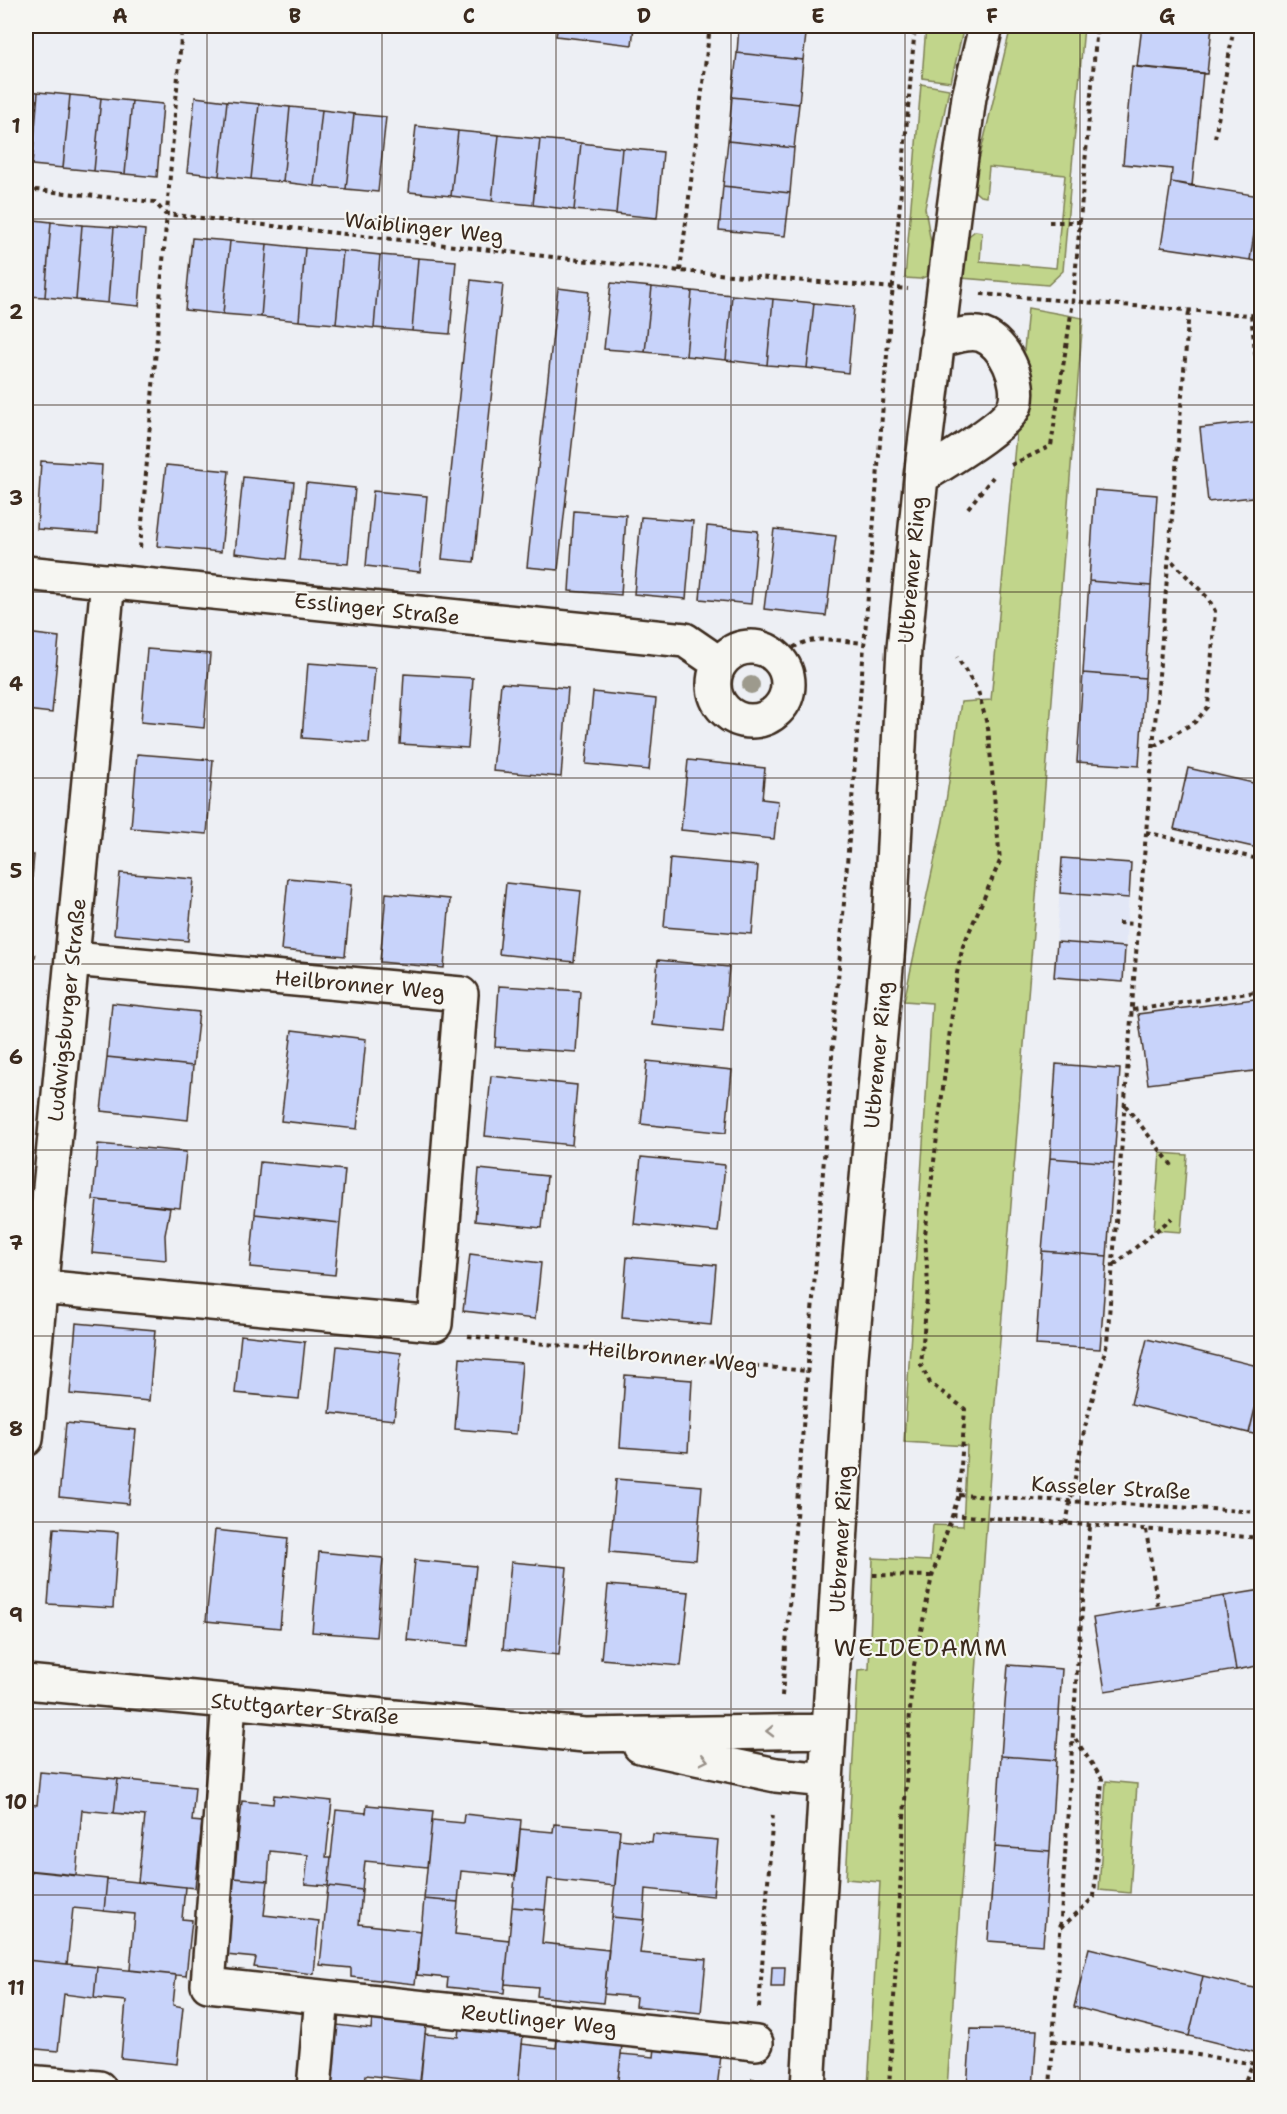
<svg xmlns="http://www.w3.org/2000/svg" width="1287" height="2114" viewBox="0 0 1287 2114" font-family="'Shantell Sans',sans-serif">
<style>
.built{fill:#e2e7f6}
.green{fill:#c1d58b;stroke:#7e8054;stroke-width:1.5}
.building{fill:#c8d3fa;stroke:#3b2a1e;stroke-width:1.5}
.lines{fill:none;stroke-linecap:round;stroke-linejoin:round}
.minor-casing{stroke:#3b2a1e;stroke-width:38}
.path{stroke:#3b2a1e;stroke-width:4;stroke-dasharray:4.5 4.5;stroke-linecap:butt}
.minor{stroke:#f6f6f2;stroke-width:33}
.tree{fill:#9d9a8d}
.oneway{stroke:#989088}
.grid{fill:none;stroke:#3b2a1e;stroke-width:1.5;stroke-opacity:0.55}
.labels{text-anchor:middle;dominant-baseline:central;stroke-width:4.5;stroke-linejoin:round;paint-order:stroke}
.street-label{font-size:21px;fill:#3b2a1e;stroke:#f6f6f2}
.quarter-label{font-size:24px;letter-spacing:1.5px;fill:#3b2a1e;stroke:#f6f6f2}
.neatline{fill:none;stroke:#3b2a1e;stroke-width:2}
.grid-label{font-size:20px;text-anchor:middle;font-weight:bold;fill:#3b2a1e}
</style>
<rect width="100%" height="100%" fill="#edeff4"/>
<filter id="ink" filterUnits="userSpaceOnUse"><feTurbulence type="fractalNoise" baseFrequency=".0167" numOctaves="2"/><feDisplacementMap in="SourceGraphic" scale="12" xChannelSelector="R" yChannelSelector="G"/><feConvolveMatrix kernelMatrix="1 2 1 2 8 2 1 2 1" color-interpolation-filters="sRGB"/></filter>
<g filter="url(#ink)">
<path class="built" d="M 1062,858 L 1131,863 L 1123,982 L 1054,977 Z"/>
<path class="green" d="M 926,26 L 964,26 L 951,82 L 922,78 Z
M 1011,26 L 1084,26 L 1063,271 L 1048,285 L 961,278 L 965,239 L 975,231 L 982,232 L 980,261 L 1056,268 L 1065,175 L 989,167 L 986,197 L 980,196 L 972,189 Z
M 921,84 L 949,89 L 925,208 L 936,272 L 920,279 L 905,278 Z
M 1028,308 L 1083,318 L 995,1402 L 947,2088 L 868,2088 L 880,1882 L 846,1879 L 858,1670 L 869,1669 L 873,1558 L 930,1561 L 933,1525 L 963,1526 L 967,1446 L 904,1442 L 932,1003 L 904,1001 L 943,821 L 961,702 L 991,700 Z
M 1160,1153 L 1187,1155 L 1181,1232 L 1154,1230 Z
M 1106,1781 L 1137,1784 L 1130,1893 L 1099,1890 Z"/>
<path class="building" d="M 241,26 L 273,26 L 272,29 Z
M 558,26 L 634,26 L 632,45 L 556,36 Z
M 739,26 L 807,26 L 803,60 L 737,53 Z
M 1142,26 L 1212,26 L 1207,74 L 1137,67 Z
M 737,53 L 803,60 L 799,104 L 732,97 Z
M 1132,66 L 1203,73 L 1192,186 L 1171,182 L 1172,169 L 1123,164 Z
M 26,91 L 38,92 L 32,165 L 26,164 Z
M 38,92 L 70,95 L 63,168 L 32,165 Z
M 70,95 L 101,98 L 94,171 L 63,168 Z
M 195,97 L 227,101 L 219,176 L 187,172 Z
M 732,97 L 799,104 L 794,148 L 728,141 Z
M 101,98 L 132,101 L 125,174 L 94,171 Z
M 132,101 L 163,104 L 157,177 L 125,174 Z
M 227,101 L 259,104 L 251,179 L 219,176 Z
M 259,104 L 290,107 L 283,182 L 251,179 Z
M 290,107 L 322,110 L 314,186 L 283,182 Z
M 322,110 L 354,114 L 346,189 L 314,186 Z
M 354,114 L 386,117 L 378,192 L 346,189 Z
M 416,126 L 458,131 L 451,196 L 409,192 Z
M 458,131 L 499,135 L 492,201 L 451,196 Z
M 499,135 L 540,139 L 533,205 L 492,201 Z
M 540,139 L 581,143 L 574,210 L 533,205 Z
M 728,141 L 794,148 L 790,193 L 723,186 Z
M 581,143 L 622,148 L 616,214 L 574,210 Z
M 622,148 L 663,152 L 657,218 L 616,214 Z
M 1171,182 L 1260,196 L 1250,260 L 1161,247 Z
M 723,186 L 790,193 L 785,236 L 719,230 Z
M 1260,196 L 1262,196 L 1262,262 L 1250,260 Z
M 26,219 L 51,222 L 45,297 L 26,296 Z
M 51,222 L 82,225 L 76,300 L 45,297 Z
M 82,225 L 114,227 L 108,303 L 76,300 Z
M 114,227 L 145,230 L 139,306 L 108,303 Z
M 192,238 L 230,241 L 223,314 L 185,310 Z
M 230,241 L 267,244 L 261,317 L 223,314 Z
M 267,244 L 305,248 L 299,321 L 261,317 Z
M 305,248 L 343,251 L 336,324 L 299,321 Z
M 343,251 L 380,255 L 374,328 L 336,324 Z
M 380,255 L 418,258 L 412,331 L 374,328 Z
M 418,258 L 456,261 L 450,334 L 412,331 Z
M 471,280 L 503,284 L 474,562 L 442,559 Z
M 611,283 L 652,287 L 645,352 L 604,349 Z
M 652,287 L 692,291 L 686,356 L 645,352 Z
M 558,288 L 589,292 L 558,570 L 527,567 Z
M 692,291 L 732,295 L 726,360 L 686,356 Z
M 732,295 L 773,299 L 767,365 L 726,360 Z
M 773,299 L 814,303 L 807,368 L 767,365 Z
M 814,303 L 854,307 L 848,373 L 807,368 Z
M 1262,421 L 1262,496 L 1208,502 L 1200,428 Z
M 41,461 L 102,465 L 98,533 L 37,529 Z
M 166,465 L 229,471 L 221,552 L 157,546 Z
M 243,477 L 294,482 L 286,559 L 235,553 Z
M 306,483 L 355,488 L 348,564 L 299,560 Z
M 1095,490 L 1157,495 L 1151,586 L 1089,581 Z
M 373,491 L 427,496 L 420,572 L 366,566 Z
M 574,511 L 626,515 L 621,595 L 569,591 Z
M 641,517 L 693,521 L 686,599 L 634,594 Z
M 707,526 L 758,531 L 751,604 L 700,599 Z
M 774,529 L 836,536 L 826,616 L 764,609 Z
M 1089,581 L 1151,586 L 1145,678 L 1083,673 Z
M 26,633 L 59,637 L 52,713 L 26,710 Z
M 147,649 L 210,654 L 204,728 L 141,722 Z
M 308,663 L 375,668 L 369,743 L 302,738 Z
M 1083,673 L 1145,678 L 1139,766 L 1077,762 Z
M 404,674 L 473,678 L 468,748 L 400,744 Z
M 501,683 L 568,688 L 561,777 L 493,771 Z
M 593,692 L 656,699 L 649,770 L 586,764 Z
M 137,754 L 213,760 L 207,834 L 131,828 Z
M 688,760 L 765,768 L 762,799 L 778,801 L 774,839 L 681,830 Z
M 1188,768 L 1262,785 L 1262,849 L 1174,829 Z
M 26,855 L 34,855 L 27,933 L 26,933 Z
M 670,858 L 758,866 L 752,934 L 664,927 Z
M 1062,858 L 1131,863 L 1129,898 L 1060,893 Z
M 120,873 L 194,879 L 188,941 L 114,934 Z
M 288,878 L 352,884 L 345,956 L 281,950 Z
M 506,883 L 581,891 L 574,962 L 499,954 Z
M 386,893 L 450,899 L 444,968 L 380,962 Z
M 1057,942 L 1125,947 L 1123,982 L 1054,977 Z
M 658,960 L 729,967 L 723,1032 L 652,1025 Z
M 499,986 L 580,991 L 576,1052 L 495,1047 Z
M 1262,998 L 1262,1070 L 1148,1084 L 1138,1014 Z
M 112,1003 L 199,1012 L 193,1066 L 107,1057 Z
M 292,1030 L 366,1039 L 357,1129 L 281,1121 Z
M 107,1057 L 193,1066 L 188,1120 L 101,1111 Z
M 647,1061 L 732,1070 L 726,1133 L 641,1124 Z
M 1056,1064 L 1120,1069 L 1114,1163 L 1050,1158 Z
M 491,1076 L 577,1085 L 572,1145 L 485,1136 Z
M 98,1144 L 186,1152 L 180,1208 L 93,1200 Z
M 641,1157 L 725,1165 L 718,1232 L 634,1224 Z
M 1050,1158 L 1114,1163 L 1107,1256 L 1042,1251 Z
M 260,1162 L 345,1170 L 340,1223 L 255,1214 Z
M 479,1169 L 547,1176 L 542,1228 L 475,1221 Z
M 97,1200 L 170,1208 L 165,1235 L 166,1260 L 92,1253 Z
M 255,1214 L 340,1223 L 335,1275 L 250,1267 Z
M 1042,1251 L 1107,1256 L 1100,1349 L 1036,1345 Z
M 470,1254 L 541,1263 L 535,1319 L 463,1311 Z
M 627,1257 L 716,1265 L 711,1325 L 622,1317 Z
M 76,1323 L 155,1330 L 149,1401 L 70,1394 Z
M 241,1335 L 305,1342 L 299,1399 L 235,1393 Z
M 1147,1339 L 1262,1367 L 1262,1380 L 1249,1433 L 1131,1404 Z
M 337,1346 L 401,1353 L 394,1420 L 330,1413 Z
M 460,1358 L 522,1363 L 516,1434 L 455,1429 Z
M 625,1375 L 692,1380 L 688,1452 L 620,1447 Z
M 1262,1380 L 1262,1436 L 1249,1433 Z
M 66,1423 L 136,1430 L 129,1504 L 59,1497 Z
M 616,1479 L 702,1486 L 696,1560 L 610,1552 Z
M 54,1528 L 118,1532 L 113,1608 L 48,1604 Z
M 215,1530 L 288,1538 L 280,1628 L 206,1621 Z
M 319,1552 L 383,1558 L 376,1637 L 312,1632 Z
M 415,1560 L 476,1566 L 468,1646 L 407,1640 Z
M 511,1562 L 567,1567 L 559,1655 L 503,1649 Z
M 608,1585 L 689,1592 L 681,1666 L 601,1659 Z
M 1262,1590 L 1262,1665 L 1236,1670 L 1224,1596 Z
M 1224,1596 L 1236,1670 L 1105,1691 L 1093,1618 Z
M 1008,1665 L 1062,1669 L 1056,1760 L 1001,1756 Z
M 1001,1756 L 1056,1760 L 1050,1851 L 995,1847 Z
M 40,1772 L 118,1779 L 114,1813 L 82,1810 L 76,1875 L 26,1870 L 27,1804 L 37,1805 Z
M 118,1779 L 195,1787 L 192,1821 L 202,1822 L 195,1888 L 138,1882 L 145,1816 L 114,1813 Z
M 274,1795 L 332,1801 L 326,1857 L 331,1857 L 328,1886 L 305,1884 L 308,1855 L 270,1851 L 268,1881 L 234,1878 L 242,1801 L 273,1804 Z
M 367,1805 L 433,1811 L 427,1867 L 365,1861 L 362,1890 L 328,1886 L 336,1810 L 366,1813 Z
M 464,1814 L 521,1820 L 516,1876 L 461,1871 L 458,1902 L 424,1899 L 432,1820 L 463,1823 Z
M 554,1824 L 620,1830 L 615,1886 L 548,1879 L 545,1910 L 512,1907 L 520,1829 L 553,1832 Z
M 653,1834 L 718,1840 L 713,1896 L 646,1889 L 644,1920 L 612,1917 L 619,1839 L 652,1842 Z
M 995,1847 L 1050,1851 L 1043,1945 L 988,1941 Z
M 31,1871 L 107,1879 L 104,1911 L 73,1908 L 67,1964 L 26,1960 L 26,1903 Z
M 234,1878 L 268,1881 L 264,1915 L 319,1921 L 314,1974 L 254,1967 L 256,1958 L 226,1955 Z
M 107,1879 L 185,1887 L 182,1919 L 192,1920 L 186,1976 L 130,1970 L 135,1914 L 104,1911 Z
M 328,1886 L 362,1890 L 359,1924 L 421,1931 L 415,1984 L 351,1977 L 351,1968 L 320,1965 Z
M 424,1899 L 458,1902 L 455,1934 L 509,1940 L 504,1993 L 447,1987 L 448,1978 L 417,1975 Z
M 512,1907 L 545,1910 L 542,1943 L 609,1950 L 603,2003 L 537,1996 L 538,1987 L 505,1984 Z
M 612,1917 L 644,1920 L 640,1953 L 706,1959 L 701,2013 L 635,2006 L 636,1997 L 604,1994 Z
M 1089,1948 L 1203,1976 L 1189,2036 L 1074,2007 Z
M 26,1960 L 97,1967 L 94,1998 L 64,1994 L 58,2051 L 26,2048 Z
M 97,1967 L 176,1975 L 173,2005 L 183,2007 L 177,2064 L 121,2058 L 126,2001 L 94,1998 Z
M 772,1967 L 785,1967 L 784,1987 L 771,1987 Z
M 1203,1976 L 1262,1990 L 1262,2054 L 1189,2036 Z
M 372,2019 L 426,2025 L 420,2081 L 366,2075 L 364,2088 L 331,2088 L 337,2025 L 371,2029 Z
M 459,2028 L 523,2035 L 518,2088 L 453,2084 L 453,2088 L 420,2088 L 425,2034 L 458,2037 Z
M 971,2029 L 1037,2030 L 1033,2088 L 967,2088 Z
M 557,2038 L 622,2045 L 617,2088 L 518,2088 L 522,2044 L 556,2048 Z
M 655,2048 L 721,2055 L 717,2088 L 617,2088 L 621,2054 L 654,2057 Z
M 1258,2067 L 1262,2069 L 1262,2088 L 1249,2088 Z"/>
<g class="lines">
<defs>
<path id="minor" d="M 921,477 C 941,464 1008,426 1015,405 C 1022,382 1005,343 982,335 C 969,330 950,338 937,341
M 26,573 L 685,640 L 720,664
M714 684a37 37 0 1 1 74 0a37 37 0 1 1-74 0Z
M 40,1287 L 435,1324 L 461,994 L 73,959
M 26,1439 L 108,581
M 26,1682 L 585,1735 L 829,1731
M 229,1702 L 208,1985 L 756,2043
M 640,1746 L 776,1775 L 826,1780
M 26,2082 L 99,2088
M 314,2088 L 322,1997
M 808,2088 L 851,1357 L 890,923 L 904,648 L 921,477 L 953,216 L 969,97 L 986,26"/>
</defs>
<use href="#minor" class="minor-casing"/>
<path class="path" d="M 1215,138 L 1234,26
M 26,189 L 155,202 L 165,214 L 680,271 L 908,289
M 1049,222 L 1081,222
M 680,271 L 710,26
M 981,294 L 1262,316
M 1251,315 L 1262,413
M 1011,465 L 1051,446 L 1073,301 L 1097,26
M 968,508 L 993,477
M 140,548 L 182,26
M 779,659 C 806,632 829,640 864,643
M 1154,746 L 1195,722 L 1208,707 L 1215,611 L 1208,598 L 1169,558
M 1146,832 L 1262,860
M 1118,923 L 1138,924
M 26,954 L 36,956
M 1133,1010 L 1262,991
M 1125,1105 L 1174,1168
M 1114,1265 L 1172,1218
M 468,1336 L 806,1371
M 959,1495 L 1262,1512
M 952,1515 L 1262,1538
M 1066,1524 L 1084,1431 L 1107,1343 L 1134,979 L 1189,310
M 1146,1530 L 1158,1607
M 873,1575 L 932,1576
M 782,1696 L 885,378 L 915,26
M 1061,1928 L 1094,1897 L 1102,1779 L 1074,1737
M 759,2008 L 773,1812
M 1053,2041 L 1185,2053 L 1262,2065
M 752,2088 L 753,2078
M 889,2088 L 912,1675 L 932,1576 L 959,1495 L 965,1409 L 930,1383 L 921,1365 L 928,1286 L 925,1235 L 957,973 L 963,946 L 1000,861 L 988,728 L 978,691 L 957,657
M 1050,2088 L 1078,1654 L 1090,1526
M 1242,2088 L 1253,2063"/>
<use href="#minor" class="minor"/>
</g>
<circle class="tree" cx="751" cy="685" r="9"/>
<defs><path id="oneway-chevron" d="M-2-3.5L2.5 0L-2 3.5" fill="none" stroke-width="1.6" stroke-linecap="round" stroke-linejoin="round" transform="scale(1.5)"/></defs>
<g class="oneway">
<use href="#oneway-chevron" transform="translate(770 1731) rotate(179)"/>
<use href="#oneway-chevron" transform="translate(704 1760) rotate(12)"/>
</g>
</g>
<path class="grid" d="M 207,26 L 207,2088M 382,26 L 382,2088M 556,26 L 556,2088M 731,26 L 731,2088M 905,26 L 905,2088M 1080,26 L 1080,2088M 26,219 L 1262,219M 26,405 L 1262,405M 26,592 L 1262,592M 26,778 L 1262,778M 26,964 L 1262,964M 26,1150 L 1262,1150M 26,1336 L 1262,1336M 26,1522 L 1262,1522M 26,1709 L 1262,1709M 26,1895 L 1262,1895"/>
<g class="labels">
<g class="street-label">
<text transform="translate(424 228) rotate(6)">Waiblinger Weg</text>
<text transform="translate(912 570) rotate(-85)">Utbremer Ring</text>
<text transform="translate(377 609) rotate(6)">Esslinger Straße</text>
<text transform="translate(360 985) rotate(5)">Heilbronner Weg</text>
<text transform="translate(67 1010) rotate(-84)">Ludwigsburger Straße</text>
<text transform="translate(878 1055) rotate(-85)">Utbremer Ring</text>
<text transform="translate(673 1357) rotate(6)">Heilbronner Weg</text>
<text transform="translate(1111 1488) rotate(3)">Kasseler Straße</text>
<text transform="translate(841 1539) rotate(-87)">Utbremer Ring</text>
<text transform="translate(305 1709) rotate(5)">Stuttgarter Straße</text>
<text transform="translate(539 2020) rotate(6)">Reutlinger Weg</text>
</g>
<g class="quarter-label">
<text x="921" y="1648">WEIDEDAMM</text>
</g>
</g>
<rect width="1287" height="2114" fill="none" stroke="#f6f6f2" stroke-width="66"/>
<rect x="33" y="33" width="1221" height="2048" class="neatline"/>
<g class="grid-label">
<text x="120" y="23">A</text>
<text x="295" y="23">B</text>
<text x="469" y="23">C</text>
<text x="644" y="23">D</text>
<text x="818" y="23">E</text>
<text x="992" y="23">F</text>
<text x="1167" y="23">G</text>
<text x="16" y="133">1</text>
<text x="16" y="319">2</text>
<text x="16" y="505">3</text>
<text x="16" y="691">4</text>
<text x="16" y="878">5</text>
<text x="16" y="1064">6</text>
<text x="16" y="1250">7</text>
<text x="16" y="1436">8</text>
<text x="16" y="1622">9</text>
<text x="16" y="1809">10</text>
<text x="16" y="1995">11</text>
</g>
</svg>
